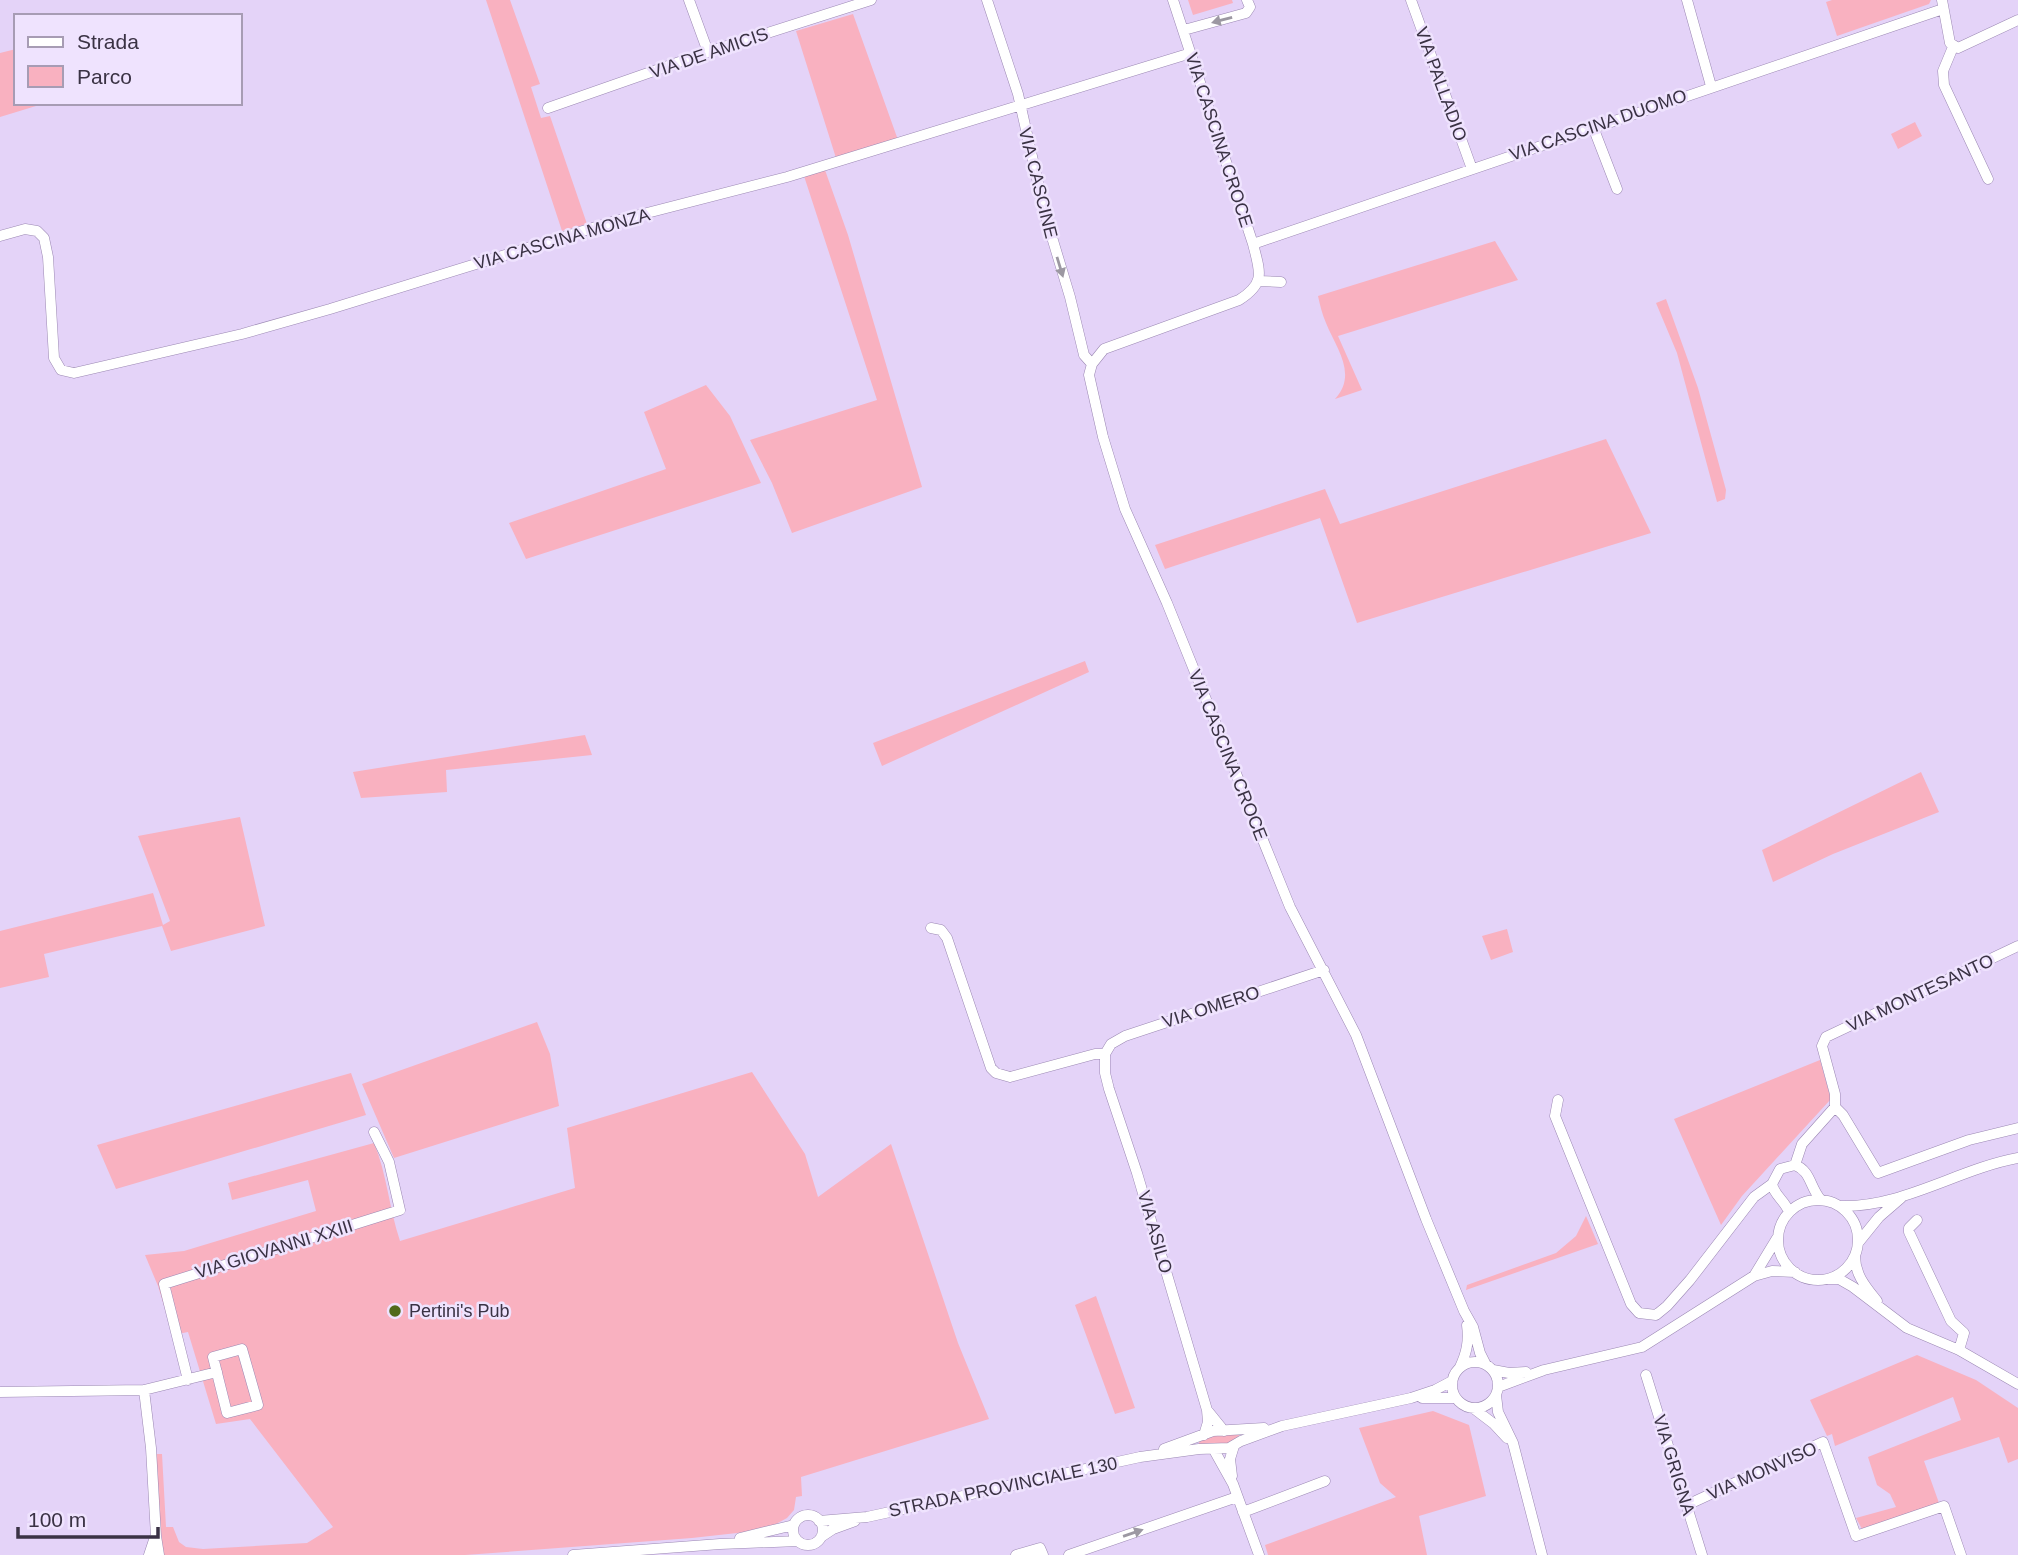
<svg xmlns="http://www.w3.org/2000/svg" width="2018" height="1555" viewBox="0 0 2018 1555" font-family="Helvetica,sans-serif">
<style>
.green{fill:#f9b1c0}
.lines{fill:none;stroke-linecap:round;stroke-linejoin:round}
.minor-casing{stroke:#9b88b3;stroke-width:11}
.minor{stroke:#fff;stroke-width:10}
.oneway{fill:#9c98a2}
.poi-dot{fill:#51691a;stroke:#efe3fe;stroke-width:2.5}
.labels{text-anchor:middle;dominant-baseline:central;stroke-width:5;stroke-linejoin:round;paint-order:stroke}
.street-label{font-size:18px;fill:#3a3244;stroke:#efe3fe}
.poi-label{font-size:18px;fill:#3a3244;stroke:#efe3fe;text-anchor:start}
</style>
<rect width="100%" height="100%" fill="#e4d3f8"/>
<path class="green" d="M 486,0 L 510,0 L 540,84 L 531,87 L 541,118 L 550,116 L 587,224 L 562,231 Z
M 1188,0 L 1232,0 L 1233,3 L 1193,15 Z
M 1832,0 L 1931,0 L 1929,4 L 1837,36 L 1826,2 Z
M 853,14 L 898,140 L 836,158 L 796,31 Z
M 16,49 L 16,103 L 35,103 L 36,106 L 0,117 L 0,53 Z
M 1915,122 L 1922,136 L 1898,149 L 1891,134 Z
M 825,170 L 848,235 L 922,487 L 792,533 L 772,483 L 750,440 L 877,400 L 804,176 Z
M 1495,241 L 1518,280 L 1338,336 L 1362,390 L 1335,399 C 1358,374 1336,348 1326,323 C 1322,314 1320,305 1318,296 Z
M 1666,299 L 1698,388 L 1726,490 L 1725,499 L 1717,502 L 1677,353 L 1656,303 Z
M 706,385 L 730,416 L 761,483 L 526,559 L 509,523 L 666,469 L 644,412 Z
M 1606,439 L 1651,533 L 1357,623 L 1320,518 L 1165,569 L 1155,545 L 1325,489 L 1340,524 Z
M 1085,661 L 1089,672 L 882,766 L 873,743 Z
M 585,735 L 592,755 L 446,770 L 447,792 L 361,798 L 353,772 Z
M 1921,772 L 1939,812 L 1833,854 L 1773,882 L 1762,850 Z
M 240,817 L 265,926 L 171,951 L 162,926 L 44,954 L 49,977 L 0,988 L 0,931 L 153,893 L 163,925 L 170,921 L 138,836 Z
M 1507,929 L 1513,952 L 1491,960 L 1482,936 Z
M 537,1022 L 550,1054 L 559,1106 L 394,1158 L 362,1084 Z
M 1820,1060 L 1831,1099 L 1742,1196 L 1721,1225 L 1674,1119 Z
M 752,1072 L 805,1154 L 818,1197 L 891,1144 L 958,1343 L 989,1419 L 801,1477 L 802,1496 L 796,1497 L 794,1510 L 787,1518 L 765,1530 L 692,1538 L 465,1555 L 163,1555 L 155,1454 L 162,1454 L 166,1527 L 173,1527 L 179,1542 L 186,1547 L 203,1549 L 307,1543 L 333,1527 L 250,1419 L 216,1424 L 188,1332 L 173,1335 L 158,1286 L 145,1255 L 184,1251 L 316,1211 L 308,1180 L 232,1200 L 228,1183 L 374,1143 C 387,1174 389,1208 400,1241 L 575,1188 L 567,1128 Z
M 351,1073 L 366,1115 L 116,1189 L 97,1145 Z
M 1586,1216 L 1598,1244 L 1466,1290 L 1467,1285 L 1556,1253 L 1576,1236 Z
M 1096,1296 L 1135,1408 L 1115,1414 L 1075,1305 Z
M 1917,1355 L 1976,1380 L 2018,1408 L 2018,1459 L 2008,1463 L 1999,1437 L 1924,1461 L 1939,1503 L 1862,1529 L 1856,1518 L 1896,1507 L 1890,1494 L 1877,1485 L 1868,1457 L 1961,1420 L 1953,1397 L 1835,1446 L 1832,1434 L 1827,1436 L 1810,1400 Z
M 1433,1411 L 1469,1425 L 1486,1496 L 1419,1516 L 1427,1555 L 1268,1555 L 1265,1545 L 1396,1497 L 1380,1483 L 1359,1428 Z
M 1215,1435 L 1240,1435 L 1228,1444 L 1199,1445 L 1199,1442 Z"/>
<g class="lines">
<defs>
<path id="minor" d="M 689,0 L 708,52
M 987,0 L 1018,94 L 1045,214 L 1070,297 L 1084,355 L 1092,364
M 1173,0 L 1253,244 C 1260,272 1266,283 1239,300 L 1104,349 L 1092,364 L 1089,375 L 1103,437 L 1125,509 L 1167,603 L 1290,907 L 1356,1035 L 1426,1219 L 1464,1311 L 1473,1327 L 1480,1353 L 1486,1365
M 1411,0 L 1472,169
M 1687,0 L 1711,86
M 1942,0 L 1950,43 L 1958,48 L 2018,20
M 1184,30 L 1246,13 L 1250,7 L 1247,0
M 1953,47 L 1943,71 L 1944,85 L 1988,179
M 548,108 L 708,52 L 871,0
M 1593,127 L 1617,189
M 0,236 L 25,229 L 37,231 L 44,238 L 48,257 L 54,358 L 61,370 L 74,373 L 242,334 L 330,309 L 612,222 L 787,177 L 1191,53
M 1253,244 L 1943,9
M 1259,281 L 1281,282
M 931,928 L 941,930 L 947,938 L 991,1068 L 996,1073 L 1010,1077 L 1095,1054 L 1105,1054
M 2018,946 L 1826,1037 L 1822,1046 L 1835,1094 L 1835,1107 L 1843,1115 L 1878,1173 L 1969,1140 L 2018,1128
M 1105,1054 L 1105,1073 L 1109,1089 L 1137,1173 L 1207,1410
M 1105,1054 L 1111,1044 L 1125,1036 L 1324,970
M 1558,1100 L 1555,1116 L 1631,1304 L 1639,1313 L 1656,1315 L 1667,1306 L 1690,1280 L 1754,1197 L 1772,1184 L 1780,1169 L 1795,1165
M 1795,1165 L 1802,1144 L 1835,1107
M 1795,1165 C 1811,1171 1810,1188 1821,1200
M 1772,1184 C 1774,1195 1785,1201 1789,1212
M1778 1240a40 40 0 1 1 80 0a40 40 0 1 1-80 0Z
M 1840,1206 C 1902,1208 1958,1169 2018,1158
M 1917,1220 L 1909,1228 L 1909,1232 L 1951,1321 L 1964,1333 L 1959,1350
M 1858,1243 L 1879,1217 L 1901,1198
M 1855,1256 C 1855,1275 1866,1287 1877,1301
M 1754,1276 L 1777,1238
M 1830,1279 L 1839,1279 L 1853,1287 L 1907,1328 L 1959,1350 L 2018,1384
M 242,1349 L 258,1405 L 227,1413 L 213,1357 Z
M1452 1385a23 23 0 1 1 46 0a23 23 0 1 1-46 0Z
M 1460,1367 C 1467,1352 1469,1341 1467,1325
M 1493,1370 L 1509,1373 L 1526,1372
M 1646,1375 L 1702,1555
M 188,1380 L 164,1284 L 400,1210 L 389,1162 L 374,1132
M 1498,1387 L 1544,1370 L 1642,1347 L 1754,1276 L 1772,1271 L 1795,1272
M 144,1390 L 151,1448 L 156,1536 L 159,1555
M 0,1392 L 144,1390 L 217,1372
M 1496,1395 L 1498,1412 L 1513,1443 L 1542,1555
M 1422,1398 L 1456,1398
M 1473,1408 L 1494,1424 L 1507,1438
M 1204,1435 L 1208,1422 L 1207,1410 L 1224,1431
M 1164,1449 L 1213,1431 L 1264,1428
M 1214,1450 L 1233,1484 L 1259,1555
M 1232,1476 L 1230,1459 L 1234,1446
M 1687,1505 L 1823,1442 L 1856,1536 L 1944,1506 L 1961,1555
M 1243,1512 L 1325,1481
M793 1530a15 15 0 1 1 30 0a15 15 0 1 1-30 0Z
M 819,1521 L 867,1517 L 1140,1457 L 1199,1449 L 1229,1448 L 1241,1441 L 1282,1426 L 1411,1398 L 1435,1390 L 1452,1381
M 821,1537 L 833,1529 L 855,1521
M 740,1538 L 794,1525
M 149,1555 L 155,1537
M 573,1555 L 720,1544 L 798,1541
M 1016,1555 L 1040,1548 L 1043,1555
M 1069,1555 L 1237,1497"/>
</defs>
<use href="#minor" class="minor-casing"/>
<use href="#minor" class="minor"/>
</g>
<defs><path id="oneway-solid" d="M-6-.8H1V-3.2L6.5 0L1 3.2V.8H-6Z" transform="scale(1.75)"/></defs>
<g class="oneway">
<use href="#oneway-solid" transform="translate(1222 20) rotate(165)"/>
<use href="#oneway-solid" transform="translate(1060 267) rotate(73)"/>
<use href="#oneway-solid" transform="translate(1133 1533) rotate(-19)"/>
</g>
<circle class="poi-dot" cx="395" cy="1311" r="7"/>
<g class="labels">
<g class="street-label">
<text transform="translate(709 53) rotate(-19)">VIA DE AMICIS</text>
<text transform="translate(1441 84) rotate(70)">VIA PALLADIO</text>
<text transform="translate(1598 125) rotate(-19)">VIA CASCINA DUOMO</text>
<text transform="translate(1219 140) rotate(72)">VIA CASCINA CROCE</text>
<text transform="translate(1038 183) rotate(76)">VIA CASCINE</text>
<text transform="translate(562 239) rotate(-16)">VIA CASCINA MONZA</text>
<text transform="translate(1228 755) rotate(68)">VIA CASCINA CROCE</text>
<text transform="translate(1920 993) rotate(-25)">VIA MONTESANTO</text>
<text transform="translate(1211 1007) rotate(-18)">VIA OMERO</text>
<text transform="translate(1155 1232) rotate(74)">VIA ASILO</text>
<text transform="translate(274 1249) rotate(-17)">VIA GIOVANNI XXIII</text>
<text transform="translate(1674 1465) rotate(73)">VIA GRIGNA</text>
<text transform="translate(1762 1471) rotate(-24)">VIA MONVISO</text>
<text transform="translate(1003 1487) rotate(-12)">STRADA PROVINCIALE 130</text>
</g>
<g class="poi-label">
<text x="409" y="1311">Pertini's Pub</text>
</g>
</g>
<rect x="14" y="14" width="228" height="91" fill="#efe3fe" stroke="#a79cb4" stroke-width="2"/>
<rect x="28" y="37" width="35" height="10" fill="#ffffff" stroke="#a79cb4" stroke-width="2"/>
<text x="77" y="49" font-size="21" fill="#3a3244">Strada</text>
<rect x="28" y="66" width="35" height="21" fill="#f9b1c0" stroke="#a79cb4" stroke-width="2"/>
<text x="77" y="84" font-size="21" fill="#3a3244">Parco</text>
<path d="M18 1527v10h140v-10" fill="none" stroke="#3a3244" stroke-width="3.5"/>
<text x="28" y="1527" font-size="21" fill="#3a3244" stroke="#efe3fe" stroke-width="5" paint-order="stroke">100 m</text>
</svg>
